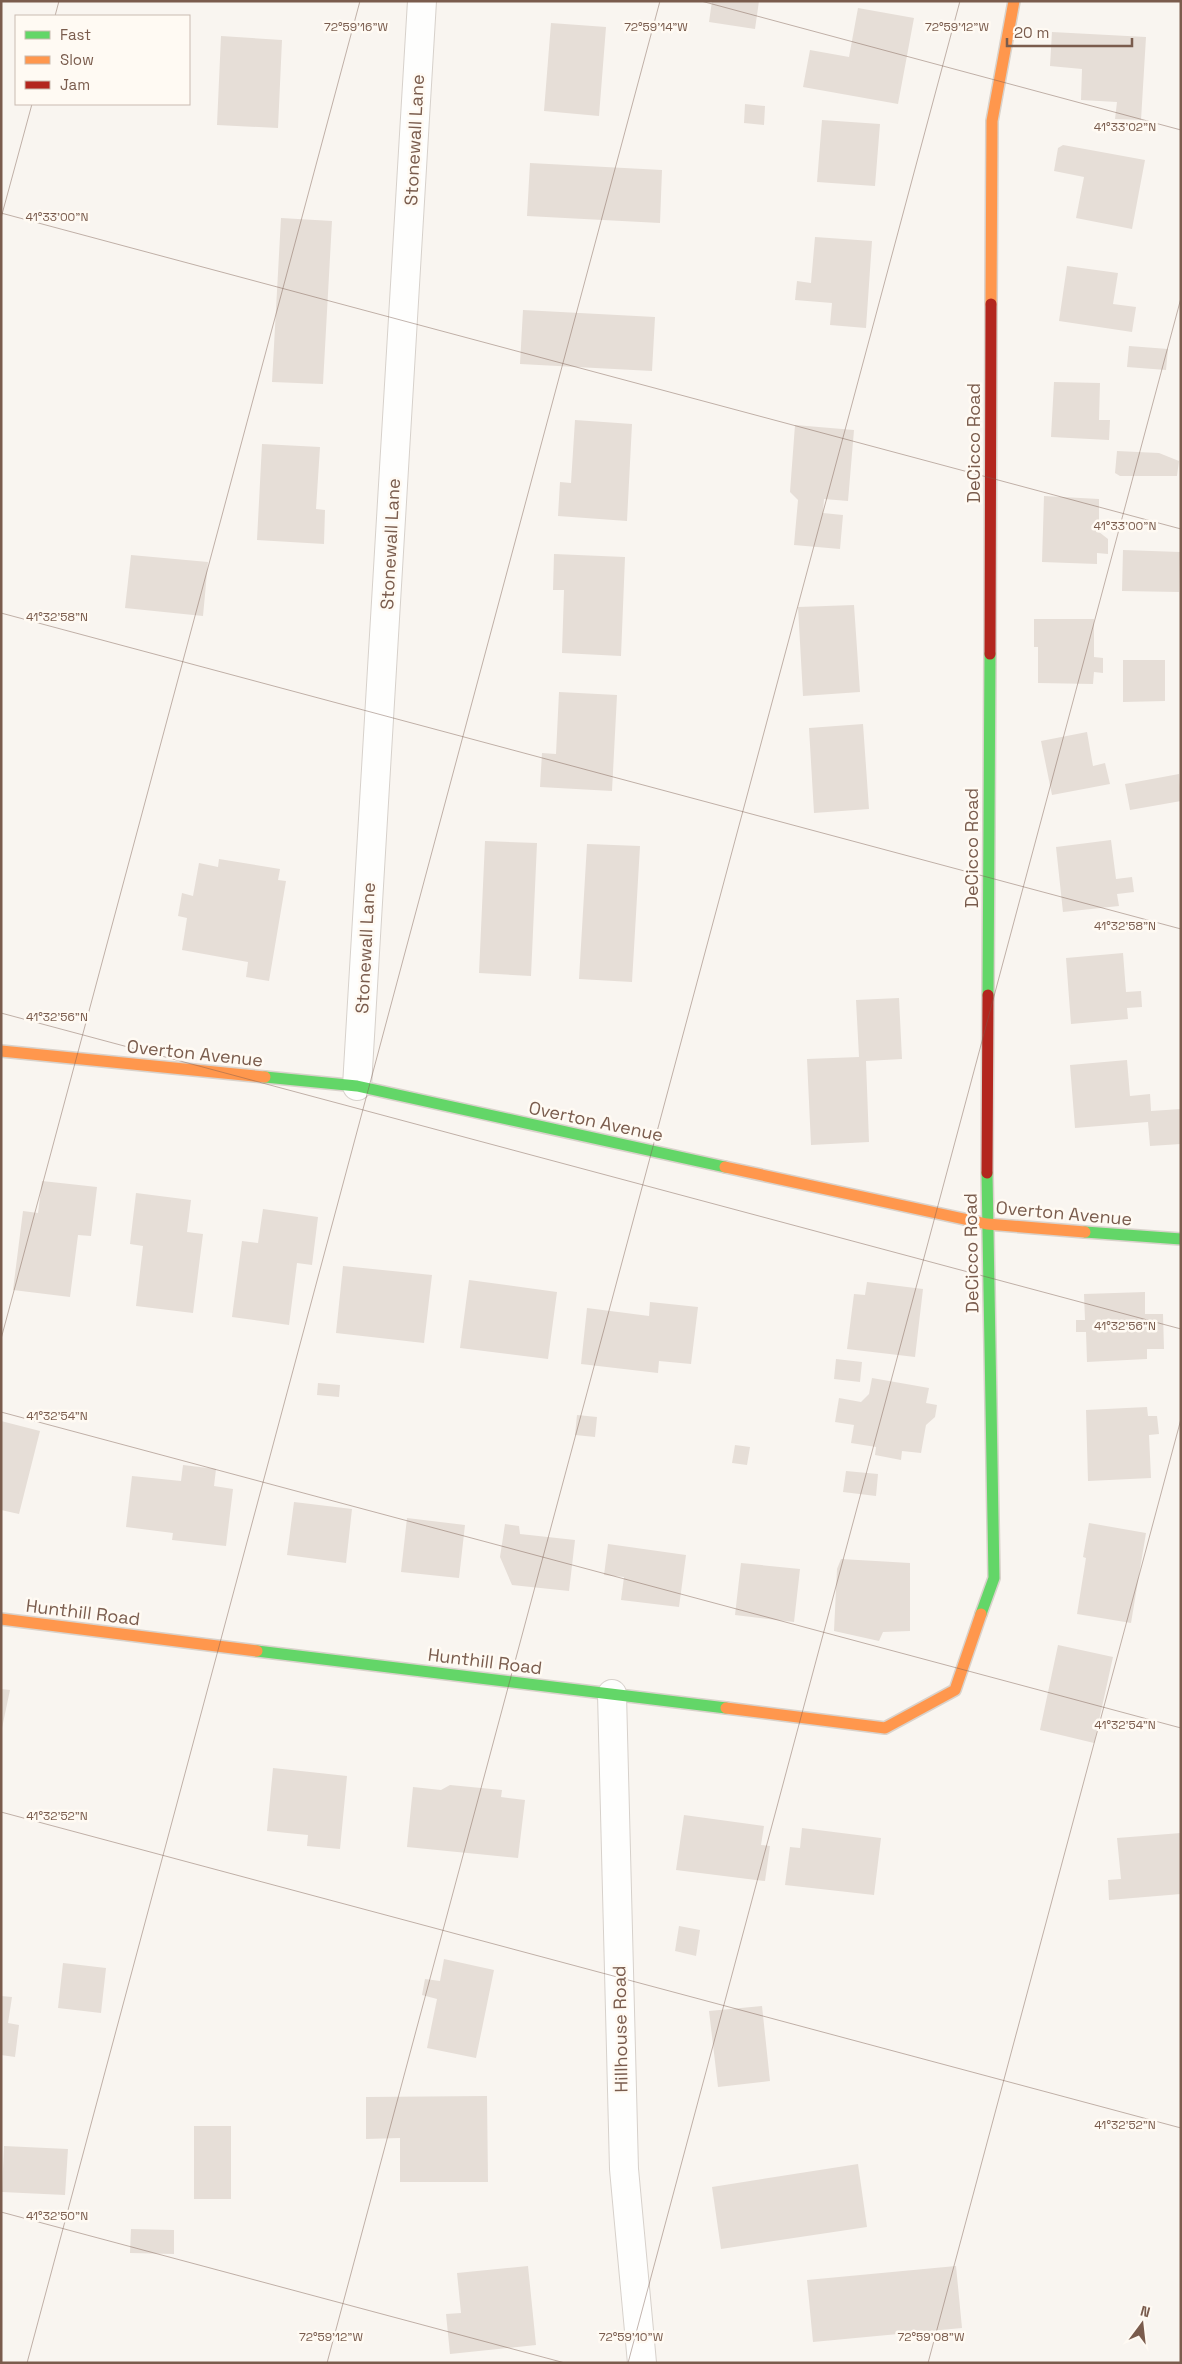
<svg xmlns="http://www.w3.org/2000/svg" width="1182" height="2364" viewBox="0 0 1182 2364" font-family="'Space Grotesk',sans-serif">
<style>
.building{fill:#e6ded7}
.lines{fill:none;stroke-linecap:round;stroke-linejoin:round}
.street-casing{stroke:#d7d1cb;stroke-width:30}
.fast-casing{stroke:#d9d2cb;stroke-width:14}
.slow-casing{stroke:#d9d2cb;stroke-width:14}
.jam-casing{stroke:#d9d2cb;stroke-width:14}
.street{stroke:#fefefd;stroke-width:28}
.fast{stroke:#63d668;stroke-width:11}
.slow{stroke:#ff974d;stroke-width:11}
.jam{stroke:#b3261e;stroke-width:11}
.ticks{fill:none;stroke:#7a5c4d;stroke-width:1;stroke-opacity:0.45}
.labels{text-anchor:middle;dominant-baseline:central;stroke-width:5;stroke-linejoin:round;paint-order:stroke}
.street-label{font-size:18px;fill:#7a5c4d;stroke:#fffaf3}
.ticks-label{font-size:12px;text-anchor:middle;fill:#7a5c4d;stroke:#fffaf3;stroke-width:5;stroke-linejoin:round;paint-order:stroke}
</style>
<rect width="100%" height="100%" fill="#f9f5f0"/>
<path class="building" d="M 712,1 L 759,1 L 755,29 L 709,22 Z
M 858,8 L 914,18 L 898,104 L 803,87 L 810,50 L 849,57 Z
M 551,23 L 606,27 L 599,116 L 544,111 Z
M 1052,32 L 1146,37 L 1141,120 L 1115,119 L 1117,102 L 1081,100 L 1082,69 L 1050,66 Z
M 221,36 L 282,40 L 278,128 L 217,125 Z
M 745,104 L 765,106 L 764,125 L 744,123 Z
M 822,120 L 880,124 L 875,186 L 817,182 Z
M 1063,145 L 1145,160 L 1132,229 L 1076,218 L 1084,177 L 1054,171 L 1058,148 Z
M 530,163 L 662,170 L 660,223 L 527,216 Z
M 281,218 L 332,221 L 323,384 L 272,382 Z
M 815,237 L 872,241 L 866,328 L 830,325 L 832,303 L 795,300 L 797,281 L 811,283 Z
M 1067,266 L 1118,273 L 1113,304 L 1136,307 L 1132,332 L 1059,321 Z
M 523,310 L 655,317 L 652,371 L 520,364 Z
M 1129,346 L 1168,349 L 1166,370 L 1127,367 Z
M 1054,382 L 1100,383 L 1099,420 L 1110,420 L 1109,440 L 1051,437 Z
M 575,420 L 632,424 L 627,521 L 558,516 L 560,482 L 571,483 Z
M 795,425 L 854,430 L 848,501 L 824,499 L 823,513 L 843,515 L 840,549 L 794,545 L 798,500 L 790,492 Z
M 262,444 L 320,447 L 316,509 L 325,510 L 324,544 L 257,540 Z
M 1117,451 L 1159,453 L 1179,461 L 1177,476 L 1120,476 L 1115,473 Z
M 1044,496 L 1099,499 L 1099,532 L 1108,539 L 1108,554 L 1097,553 L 1097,564 L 1042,562 Z
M 1123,550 L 1180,552 L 1179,592 L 1122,591 Z
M 554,554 L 625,557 L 621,656 L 562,653 L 564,590 L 553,590 Z
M 131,555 L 208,562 L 203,616 L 125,608 Z
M 854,605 L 860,692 L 803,696 L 798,607 Z
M 1034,619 L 1094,619 L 1094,657 L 1103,658 L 1103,673 L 1094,672 L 1093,684 L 1038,683 L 1038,647 L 1034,647 Z
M 1123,660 L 1165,660 L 1165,701 L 1123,702 Z
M 559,692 L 617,695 L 612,791 L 540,787 L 542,753 L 556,754 Z
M 863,724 L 869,809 L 814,813 L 809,728 Z
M 1087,732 L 1093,766 L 1105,763 L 1110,784 L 1052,795 L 1041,741 Z
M 1179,774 L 1181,801 L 1130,810 L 1125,784 Z
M 1111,840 L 1116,879 L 1132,877 L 1134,892 L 1117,894 L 1119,906 L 1063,912 L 1056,847 Z
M 485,841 L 537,843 L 531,976 L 479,973 Z
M 587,844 L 640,846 L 632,982 L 579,979 Z
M 219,859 L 280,869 L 278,880 L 286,881 L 269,981 L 246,977 L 248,962 L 182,950 L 187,918 L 178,916 L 182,893 L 193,896 L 199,863 L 218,867 Z
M 1123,953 L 1126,992 L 1141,991 L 1142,1007 L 1127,1008 L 1128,1019 L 1071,1024 L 1066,958 Z
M 899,998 L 902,1059 L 866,1061 L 869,1142 L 811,1145 L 807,1059 L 859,1057 L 856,1000 Z
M 1127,1060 L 1130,1096 L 1150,1094 L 1151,1111 L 1181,1109 L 1181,1144 L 1150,1146 L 1148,1122 L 1075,1128 L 1070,1065 Z
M 42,1181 L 97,1187 L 91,1236 L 78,1235 L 70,1297 L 13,1290 L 23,1211 L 38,1213 Z
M 136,1193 L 191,1200 L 187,1232 L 203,1234 L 193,1313 L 136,1306 L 143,1246 L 130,1244 Z
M 263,1209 L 318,1217 L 312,1265 L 297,1263 L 289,1325 L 232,1317 L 242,1241 L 258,1243 Z
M 343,1266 L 432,1275 L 424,1343 L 336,1333 Z
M 469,1280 L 557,1292 L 548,1359 L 460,1348 Z
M 867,1282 L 923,1289 L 915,1357 L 847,1349 L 854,1294 L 865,1295 Z
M 1145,1292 L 1145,1314 L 1163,1314 L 1164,1349 L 1147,1349 L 1147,1359 L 1087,1362 L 1086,1332 L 1076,1332 L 1076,1320 L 1085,1320 L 1084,1294 Z
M 650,1302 L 698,1307 L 691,1364 L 659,1361 L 658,1373 L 581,1364 L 587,1308 L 649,1316 Z
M 836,1359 L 862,1362 L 860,1382 L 834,1379 Z
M 872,1378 L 929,1388 L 926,1403 L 937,1405 L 935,1417 L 926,1425 L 921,1453 L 902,1451 L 901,1460 L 875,1455 L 876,1447 L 851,1443 L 854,1425 L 835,1422 L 839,1398 L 861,1402 L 869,1394 Z
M 318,1383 L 340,1385 L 339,1397 L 317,1395 Z
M 1147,1407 L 1148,1416 L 1157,1416 L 1159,1434 L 1149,1435 L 1151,1478 L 1088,1481 L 1086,1410 Z
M 577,1415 L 597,1417 L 595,1437 L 575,1435 Z
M 1,1421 L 40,1431 L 19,1514 L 1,1510 Z
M 735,1445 L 750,1447 L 747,1465 L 732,1463 Z
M 183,1465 L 216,1469 L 214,1486 L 233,1489 L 226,1546 L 172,1540 L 173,1533 L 126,1527 L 132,1476 L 181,1481 Z
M 846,1471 L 878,1474 L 876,1496 L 843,1492 Z
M 294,1502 L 352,1509 L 346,1563 L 287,1555 Z
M 407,1518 L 465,1525 L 459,1578 L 401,1572 Z
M 1089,1523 L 1146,1533 L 1131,1623 L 1077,1614 L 1086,1558 L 1083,1557 Z
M 505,1524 L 519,1526 L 520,1534 L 575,1540 L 569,1591 L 512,1585 L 500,1557 Z
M 608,1544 L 686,1555 L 679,1607 L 621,1600 L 624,1577 L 604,1575 Z
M 841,1559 L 910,1563 L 910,1631 L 883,1632 L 879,1641 L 834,1631 L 837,1569 Z
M 741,1563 L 800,1569 L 794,1622 L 735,1615 Z
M 1058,1645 L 1113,1657 L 1094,1743 L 1040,1730 Z
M 1,1689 L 10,1690 L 2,1728 L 1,1728 Z
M 273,1768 L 347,1776 L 340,1849 L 307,1846 L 308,1835 L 267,1831 Z
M 450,1785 L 502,1790 L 501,1797 L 525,1800 L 518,1858 L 407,1847 L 413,1787 L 441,1790 Z
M 684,1815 L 764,1826 L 761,1845 L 770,1846 L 765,1881 L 676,1870 Z
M 802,1828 L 881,1838 L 874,1895 L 785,1885 L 790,1847 L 800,1848 Z
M 1181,1833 L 1181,1894 L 1109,1900 L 1108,1880 L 1121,1879 L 1117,1838 Z
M 679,1926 L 700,1930 L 696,1956 L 675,1951 Z
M 444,1959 L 494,1970 L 476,2058 L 427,2048 L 437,1999 L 422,1995 L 425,1979 L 440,1981 Z
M 63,1963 L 106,1968 L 101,2013 L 58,2008 Z
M 1,1996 L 12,1997 L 8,2023 L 19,2025 L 15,2057 L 1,2055 Z
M 762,2006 L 770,2081 L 718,2087 L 709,2011 Z
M 487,2096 L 488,2182 L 400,2182 L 400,2138 L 366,2139 L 366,2097 Z
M 194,2126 L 231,2126 L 231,2199 L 194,2199 Z
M 4,2146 L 68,2149 L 65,2195 L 2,2192 Z
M 858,2164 L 867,2227 L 721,2249 L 712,2187 Z
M 131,2229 L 174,2230 L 174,2254 L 130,2253 Z
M 528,2266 L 536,2345 L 450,2354 L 446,2314 L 461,2313 L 457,2273 Z
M 956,2266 L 962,2328 L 813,2342 L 807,2280 Z"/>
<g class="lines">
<defs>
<path id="street" d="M 357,1086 L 422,1
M 612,1694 L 624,2169 L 642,2363"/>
<path id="fast" d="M 988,995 L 990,654
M 265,1077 L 357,1086 L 725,1167
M 1085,1232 L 1181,1239
M 981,1614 L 994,1578 L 987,1173
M 257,1651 L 726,1708"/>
<path id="slow" d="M 991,304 L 992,121 L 1014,1
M 1,1051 L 265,1077
M 725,1167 L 987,1224 L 1085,1232
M 1,1619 L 257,1651
M 726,1708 L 885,1728 L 955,1690 L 981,1614"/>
<path id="jam" d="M 990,654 L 991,304
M 987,1173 L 988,995"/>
</defs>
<use href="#street" class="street-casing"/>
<use href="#fast" class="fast-casing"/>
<use href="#slow" class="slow-casing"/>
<use href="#jam" class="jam-casing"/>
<use href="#street" class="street"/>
<use href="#fast" class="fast"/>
<use href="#slow" class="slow"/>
<use href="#jam" class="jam"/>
</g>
<path class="ticks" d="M 701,1 L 1181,130M 55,16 L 59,1M 1,213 L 1181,529M 1,218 L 32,104M 1,613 L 1181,929M 1,1013 L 1181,1329M 1,1339 L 360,1M 1,1412 L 1181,1728M 1,1812 L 1181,2128M 1,2212 L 565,2363M 27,2363 L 660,1M 327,2363 L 960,1M 628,2363 L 1181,298M 928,2363 L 1181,1419"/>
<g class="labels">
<g class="street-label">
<text transform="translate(414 140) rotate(-87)">Stonewall Lane</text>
<text transform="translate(973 443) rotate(-90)">DeCicco Road</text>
<text transform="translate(390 544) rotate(-87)">Stonewall Lane</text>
<text transform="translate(971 848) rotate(-90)">DeCicco Road</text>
<text transform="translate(365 948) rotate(-87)">Stonewall Lane</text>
<text transform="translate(195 1053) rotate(6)">Overton Avenue</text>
<text transform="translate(596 1121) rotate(12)">Overton Avenue</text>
<text transform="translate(1064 1213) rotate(5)">Overton Avenue</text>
<text transform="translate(971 1253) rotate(-91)">DeCicco Road</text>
<text transform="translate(83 1612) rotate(7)">Hunthill Road</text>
<text transform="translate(485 1661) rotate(7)">Hunthill Road</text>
<text transform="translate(620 2029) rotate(-91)">Hillhouse Road</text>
</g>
</g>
<g class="ticks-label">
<text x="656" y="31">72°59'14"W</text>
<text x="957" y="31">72°59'12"W</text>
<text x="356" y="31">72°59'16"W</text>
<text x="1125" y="131">41°33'02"N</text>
<text x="57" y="221">41°33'00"N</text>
<text x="1125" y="530">41°33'00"N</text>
<text x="57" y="621">41°32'58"N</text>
<text x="1125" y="930">41°32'58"N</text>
<text x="57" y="1021">41°32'56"N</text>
<text x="1125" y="1330">41°32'56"N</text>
<text x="57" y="1420">41°32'54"N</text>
<text x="1125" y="1729">41°32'54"N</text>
<text x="57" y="1820">41°32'52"N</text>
<text x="1125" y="2129">41°32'52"N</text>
<text x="57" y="2220">41°32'50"N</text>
<text x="331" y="2341">72°59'12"W</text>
<text x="631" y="2341">72°59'10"W</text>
<text x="931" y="2341">72°59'08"W</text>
</g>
<rect width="1182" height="2364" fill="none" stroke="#7a5c4d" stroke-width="5"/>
<rect x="15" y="15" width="175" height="90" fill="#fffaf3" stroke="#cabbb1"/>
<rect x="25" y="31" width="25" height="8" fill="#63d668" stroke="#cabbb1"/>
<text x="60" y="40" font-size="15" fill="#7a5c4d">Fast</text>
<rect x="25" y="56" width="25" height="8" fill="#ff974d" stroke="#cabbb1"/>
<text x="60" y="65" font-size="15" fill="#7a5c4d">Slow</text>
<rect x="25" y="81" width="25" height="8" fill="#b3261e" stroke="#cabbb1"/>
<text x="60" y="90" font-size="15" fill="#7a5c4d">Jam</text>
<g transform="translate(1142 2324) rotate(15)" stroke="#fffaf3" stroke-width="4" paint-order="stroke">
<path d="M0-4L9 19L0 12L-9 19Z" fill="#7a5c4d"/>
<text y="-8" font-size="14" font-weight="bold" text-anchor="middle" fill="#7a5c4d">N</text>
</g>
<path d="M1007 38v8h125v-8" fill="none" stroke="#7a5c4d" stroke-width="2.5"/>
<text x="1014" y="38" font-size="15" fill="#7a5c4d" stroke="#fffaf3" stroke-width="4" paint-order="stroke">20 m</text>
</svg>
